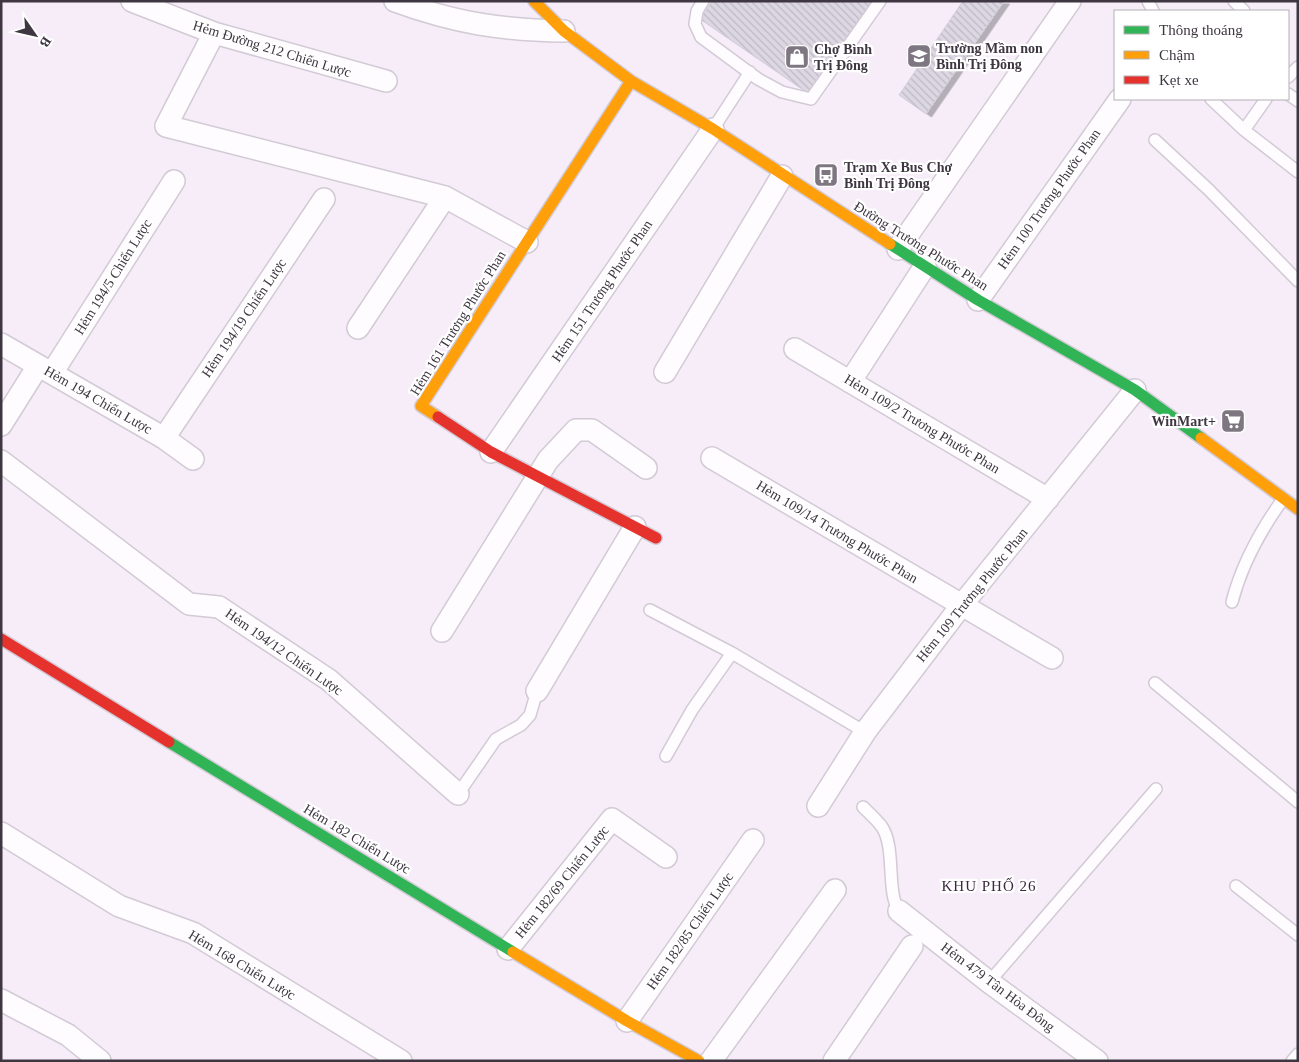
<svg xmlns="http://www.w3.org/2000/svg" width="1299" height="1062" viewBox="0 0 1299 1062" font-family="Georgia,serif">
<style>
.building{fill:url(#building-back-hatch);stroke:#d2cdd8;filter:url(#shadow)}
.lines{fill:none;stroke-linecap:round;stroke-linejoin:round}
.lane-casing{stroke:#d2cad5;stroke-width:14}
.street-casing{stroke:#d2cad5;stroke-width:24}
.fast-casing{stroke:#d2cad5;stroke-width:14}
.slow-casing{stroke:#d2cad5;stroke-width:14}
.jam-casing{stroke:#d2cad5;stroke-width:14}
.lane{stroke:#fefcfe;stroke-width:11}
.street{stroke:#fefcfe;stroke-width:21}
.fast{stroke:#30b455;stroke-width:11}
.slow{stroke:#ff9f0a;stroke-width:11}
.jam{stroke:#e5322d;stroke-width:11}
.labels{text-anchor:middle;dominant-baseline:central;stroke-width:4.5;stroke-linejoin:round;paint-order:stroke}
.poi-label{font-size:14px;font-weight:bold;fill:#3e3641;stroke:#fff;text-anchor:start}
.street-label{font-size:14px;fill:#3e3641;stroke:#fff}
.neighbourhood-label{font-size:15px;letter-spacing:1px;fill:#39293e;stroke:#fff}
</style>
<defs>
<pattern id="building-back-hatch" width="6" height="6" patternUnits="userSpaceOnUse" patternTransform="scale(1.25)"><rect width="6" height="6" fill="#dcd7e2"/><path d="M-1 5l2 2M0 0l6 6M5-1l2 2" fill="none" stroke="#beb9c3"/></pattern>
<filter id="shadow"><feDropShadow dx="5.5" dy="3" stdDeviation="0" flood-color="#0004"/></filter>
</defs>
<rect width="100%" height="100%" fill="#f6edf9"/>
<path class="building" d="M 712,1 L 878,1 L 812,96 L 700,19 Z
M 963,1 L 1004,1 L 926,114 L 899,95 Z"/>
<g class="lines">
<defs>
<path id="lane" d="M 703,1 L 697,11 L 695,24 L 701,37 L 758,79 L 782,92 L 811,99 L 880,1
M 1148,1 L 1153,11
M 1234,1 L 1244,11
M 1288,77 L 1298,67
M 1288,94 L 1298,101
M 1211,99 L 1244,130 L 1298,172
M 713,129 L 750,72
M 1244,130 L 1266,99
M 1155,140 L 1209,190 L 1298,281
M 1232,602 C 1242,563 1260,531 1283,499
M 650,610 L 732,653 L 865,732
M 1155,683 L 1298,802
M 666,756 L 692,710 L 732,653
M 458,794 L 496,739 L 521,725 L 530,715 L 537,691
M 863,807 C 869,813 877,820 882,827 C 896,848 886,892 899,911
M 1236,886 L 1298,935
M 989,982 L 1156,789
M 1292,1061 L 1298,1054"/>
<path id="street" d="M 132,1 L 214,33 L 386,81
M 395,1 C 455,23 501,30 564,31
M 214,33 L 166,126 L 445,197 L 527,242
M 898,249 L 1070,1
M 978,300 L 1120,99
M 358,328 L 445,197
M 1,344 L 164,438 L 193,459
M 795,349 L 1048,499
M 665,372 L 782,176
M 52,373 L 174,181
M 850,382 L 925,266
M 1,425 L 38,366
M 164,438 L 324,199
M 491,452 L 713,129
M 712,458 L 1052,658
M 1,461 L 189,604 L 219,607 L 329,680 L 458,794
M 442,631 L 548,460 L 576,430 L 592,430 L 646,468
M 537,691 L 635,527
M 818,806 L 865,732 L 961,606 L 1135,390
M 1,833 L 119,906 L 193,933 L 401,1061
M 899,911 L 989,982 L 1097,1061
M 508,949 L 612,819 L 666,857
M 1,1000 L 68,1035 L 100,1061
M 627,1021 L 753,840
M 711,1061 L 835,890
M 834,1061 L 912,946"/>
<path id="fast" d="M 890,244 L 978,300 L 1135,390 L 1201,438
M 169,742 L 513,952"/>
<path id="slow" d="M 534,1 L 564,31 L 631,81 L 713,129 L 890,244
M 438,417 L 421,406 L 631,81
M 1201,438 L 1298,509
M 513,952 L 627,1021 L 699,1061"/>
<path id="jam" d="M 438,417 L 491,452 L 656,538
M 1,639 L 169,742"/>
</defs>
<use href="#lane" class="lane-casing"/>
<use href="#street" class="street-casing"/>
<use href="#fast" class="fast-casing"/>
<use href="#slow" class="slow-casing"/>
<use href="#jam" class="jam-casing"/>
<use href="#lane" class="lane"/>
<use href="#street" class="street"/>
<use href="#fast" class="fast"/>
<use href="#slow" class="slow"/>
<use href="#jam" class="jam"/>
</g>
<defs>
<symbol id="school-square" viewBox="-11 -11 22 22"><rect x="-9" y="-9" width="18" height="18" rx="4" fill="#7e7681" stroke="#fff"/><path d="M0-5L7-2L0 1L-7-2ZM-4 1L0 2.5L4 1V4Q0 6-4 4Z" fill="#fff"/></symbol>
<symbol id="shop-square" viewBox="-11 -11 22 22"><rect x="-9" y="-9" width="18" height="18" rx="4" fill="#7e7681" stroke="#fff"/><path d="M-5-2.5h2.3a2.7 3.5 0 0 1 5.4 0H5L5.5 6h-11ZM-1.5-2.5h3a1.5 2.3 0 0 0-3 0Z" fill="#fff"/></symbol>
<symbol id="bus-square" viewBox="-11 -11 22 22"><rect x="-9" y="-9" width="18" height="18" rx="4" fill="#7e7681" stroke="#fff"/><path d="M-5-6H5V4H4V6H2V4H-2V6H-4V4H-5ZM-3.5-4V0h7V-4ZM-3.5 1.2v1.5H-2V1.2ZM2 1.2v1.5H3.5V1.2Z" fill="#fff"/></symbol>
<symbol id="supermarket-square" viewBox="-11 -11 22 22"><rect x="-9" y="-9" width="18" height="18" rx="4" fill="#7e7681" stroke="#fff"/><path d="M-6-5.5h2.5l.6 2H6L4.5 2H-2.5L-4.4-4H-6ZM-1.5 3.2a1.3 1.3 0 1 0 .1 0ZM3 3.2a1.3 1.3 0 1 0 .1 0Z" fill="#fff"/></symbol>
</defs>
<g fill-rule="evenodd">
<use href="#school-square" x="905" y="42" width="28" height="28"/>
<use href="#shop-square" x="783" y="43" width="28" height="28"/>
<use href="#bus-square" x="812" y="161" width="28" height="28"/>
<use href="#supermarket-square" x="1219" y="407" width="28" height="28"/>
</g>
<g class="labels">
<g class="poi-label">
<text x="936" y="48">Trường Mầm non<tspan x="936" dy="16">Bình Trị Đông</tspan></text>
<text x="814" y="49">Chợ Bình<tspan x="814" dy="16">Trị Đông</tspan></text>
<text x="844" y="167">Trạm Xe Bus Chợ<tspan x="844" dy="16">Bình Trị Đông</tspan></text>
<text x="1216" y="421" text-anchor="end">WinMart+</text>
</g>
<g class="street-label">
<text transform="translate(272 49) rotate(17)">Hẻm Đường 212 Chiến Lược</text>
<text transform="translate(1049 199) rotate(-55)">Hẻm 100 Trương Phước Phan</text>
<text transform="translate(921 246) rotate(32)">Đường Trương Phước Phan</text>
<text transform="translate(113 277) rotate(-58)">Hẻm 194/5 Chiến Lược</text>
<text transform="translate(602 291) rotate(-56)">Hẻm 151 Trương Phước Phan</text>
<text transform="translate(244 318) rotate(-56)">Hẻm 194/19 Chiến Lược</text>
<text transform="translate(458 323) rotate(-58)">Hẻm 161 Trương Phước Phan</text>
<text transform="translate(98 400) rotate(30)">Hẻm 194 Chiến Lược</text>
<text transform="translate(922 424) rotate(31)">Hẻm 109/2 Trương Phước Phan</text>
<text transform="translate(837 532) rotate(31)">Hẻm 109/14 Trương Phước Phan</text>
<text transform="translate(972 595) rotate(-51)">Hẻm 109 Trương Phước Phan</text>
<text transform="translate(284 652) rotate(35)">Hẻm 194/12 Chiến Lược</text>
<text transform="translate(357 839) rotate(31)">Hẻm 182 Chiến Lược</text>
<text transform="translate(562 882) rotate(-51)">Hẻm 182/69 Chiến Lược</text>
<text transform="translate(690 931) rotate(-55)">Hẻm 182/85 Chiến Lược</text>
<text transform="translate(242 965) rotate(31)">Hẻm 168 Chiến Lược</text>
<text transform="translate(998 987) rotate(37)">Hẻm 479 Tân Hòa Đông</text>
</g>
<g class="neighbourhood-label">
<text x="989" y="886">KHU PHỐ 26</text>
</g>
</g>
<rect width="1299" height="1062" fill="none" stroke="#3e3641" stroke-width="5"/>
<rect x="1114" y="10" width="175" height="90" fill="#ffffff" stroke="#b2afb3"/>
<rect x="1124" y="26" width="25" height="8" fill="#30b455" stroke="#b2afb3"/>
<text x="1159" y="35" font-size="15" fill="#3e3641">Thông thoáng</text>
<rect x="1124" y="51" width="25" height="8" fill="#ff9f0a" stroke="#b2afb3"/>
<text x="1159" y="60" font-size="15" fill="#3e3641">Chậm</text>
<rect x="1124" y="76" width="25" height="8" fill="#e5322d" stroke="#b2afb3"/>
<text x="1159" y="85" font-size="15" fill="#3e3641">Kẹt xe</text>
<g transform="translate(35 35) rotate(124)" stroke="#ffffff" stroke-width="4" paint-order="stroke">
<path d="M0-4L9 19L0 12L-9 19Z" fill="#3e3641"/>
<text y="-8" font-size="14" font-weight="bold" text-anchor="middle" fill="#3e3641">B</text>
</g>
</svg>
